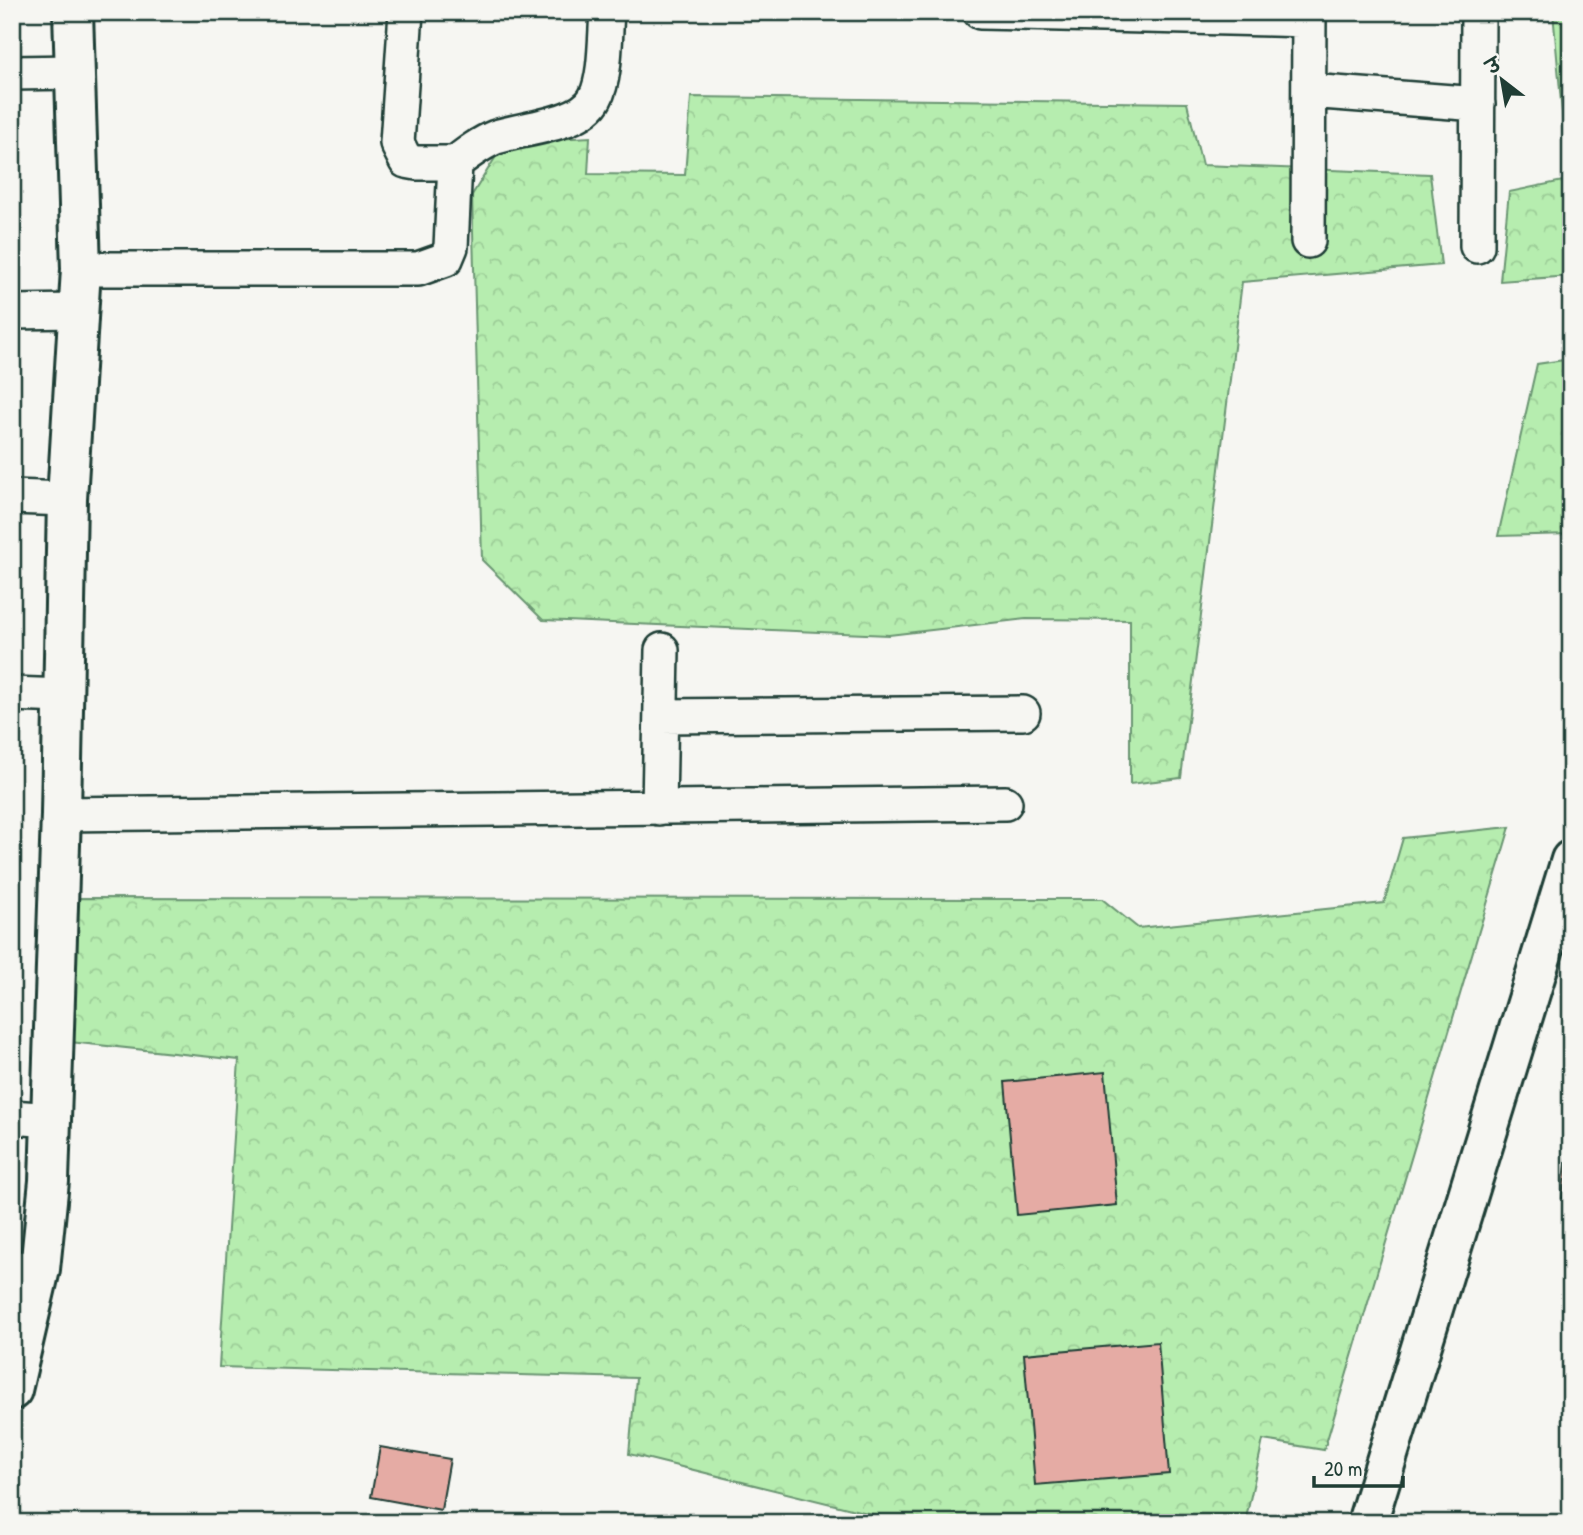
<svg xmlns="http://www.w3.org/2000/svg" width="1583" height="1535" viewBox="0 0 1583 1535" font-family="'Patrick Hand','Playpen Sans Deva',sans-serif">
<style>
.forest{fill:url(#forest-crowns);stroke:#6a9572;stroke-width:2}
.building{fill:#e5aba4;stroke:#1f3d34;stroke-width:2}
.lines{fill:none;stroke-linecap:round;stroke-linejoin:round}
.minor-casing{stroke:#1f3d34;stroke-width:38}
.tertiary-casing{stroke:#1f3d34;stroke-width:44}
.secondary-casing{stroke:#1f3d34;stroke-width:44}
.minor{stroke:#f6f6f2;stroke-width:33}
.tertiary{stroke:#f6f6f2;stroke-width:38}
.secondary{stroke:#f6f6f2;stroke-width:38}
</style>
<defs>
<pattern id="forest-crowns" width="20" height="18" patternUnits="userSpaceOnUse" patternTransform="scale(1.75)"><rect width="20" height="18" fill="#b6edaf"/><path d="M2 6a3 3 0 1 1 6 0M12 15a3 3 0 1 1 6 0" fill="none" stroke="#9ccc97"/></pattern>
</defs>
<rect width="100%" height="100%" fill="#f6f6f2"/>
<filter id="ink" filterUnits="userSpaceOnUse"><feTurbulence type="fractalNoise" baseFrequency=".0143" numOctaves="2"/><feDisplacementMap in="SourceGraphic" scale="14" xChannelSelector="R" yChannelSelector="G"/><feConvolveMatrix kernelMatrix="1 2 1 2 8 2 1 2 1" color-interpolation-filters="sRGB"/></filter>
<g filter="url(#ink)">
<path class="forest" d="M 1553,12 L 1571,12 L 1571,276 L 1500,281 L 1509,192 L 1568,180 Z
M 691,97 L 1187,103 L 1202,165 L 1430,174 L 1441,265 L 1242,282 L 1181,778 L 1130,784 L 1130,620 L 1026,619 L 889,635 L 543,620 L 482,560 L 472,195 L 505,142 L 590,137 L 588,174 L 685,175 Z
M 1571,359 L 1571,534 L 1498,536 L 1537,364 Z
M 1510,827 L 1324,1450 L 1263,1440 L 1245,1523 L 908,1523 L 629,1454 L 636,1378 L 219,1367 L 239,1060 L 70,1042 L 78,898 L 1102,899 L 1138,928 L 1384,903 L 1403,838 Z"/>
<path class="building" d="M 1105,1072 L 1117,1205 L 1017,1215 L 1005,1082 Z
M 1569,1137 L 1571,1137 L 1571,1199 L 1562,1198 Z
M 1158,1342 L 1169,1474 L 1035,1485 L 1024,1354 Z
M 380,1447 L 450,1459 L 441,1510 L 371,1497 Z"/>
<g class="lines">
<defs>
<path id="minor" d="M 980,12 L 1309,20
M 12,73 L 76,72
M 1309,91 L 1478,104
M 455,163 C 468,153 481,143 496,137 C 523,128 581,125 595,98 C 606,78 605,36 607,12
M 1308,241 L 1309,12
M 1477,246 L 1478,12
M 81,269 L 418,269 L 446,259 L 451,247 L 455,163 L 417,163 L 406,161 L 397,143 L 406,12
M 12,312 L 78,311
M 12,497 L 67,499
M 12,694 L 63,696
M 661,716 L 1023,713
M 659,808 L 662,650
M 61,814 L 1005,803
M 12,1117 L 51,1120
M 12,1268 L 40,1269"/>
<path id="tertiary" d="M 1367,1523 L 1571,860"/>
<path id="secondary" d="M 12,1390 L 40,1269 L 49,1181 L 61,814 L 67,499 L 81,269 L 73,12"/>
</defs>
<use href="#minor" class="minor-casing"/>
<use href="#tertiary" class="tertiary-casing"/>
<use href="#secondary" class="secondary-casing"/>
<use href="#minor" class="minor"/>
<use href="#tertiary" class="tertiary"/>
<use href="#secondary" class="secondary"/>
</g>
</g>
<rect width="1583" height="1535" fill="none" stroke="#f6f6f2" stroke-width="42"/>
<rect x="21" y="21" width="1541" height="1493" fill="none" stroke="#1f3d34" stroke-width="2.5" filter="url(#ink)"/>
<g transform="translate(1502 80) rotate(329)" stroke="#f6f6f2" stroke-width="5" paint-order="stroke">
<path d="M0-5L12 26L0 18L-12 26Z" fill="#1f3d34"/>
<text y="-10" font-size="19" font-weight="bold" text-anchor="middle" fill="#1f3d34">उ</text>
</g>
<path d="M1314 1476v10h89v-10" fill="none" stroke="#1f3d34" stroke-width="3.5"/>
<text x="1324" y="1476" font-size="21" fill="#1f3d34" stroke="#f6f6f2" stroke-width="5" paint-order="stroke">20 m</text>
</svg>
